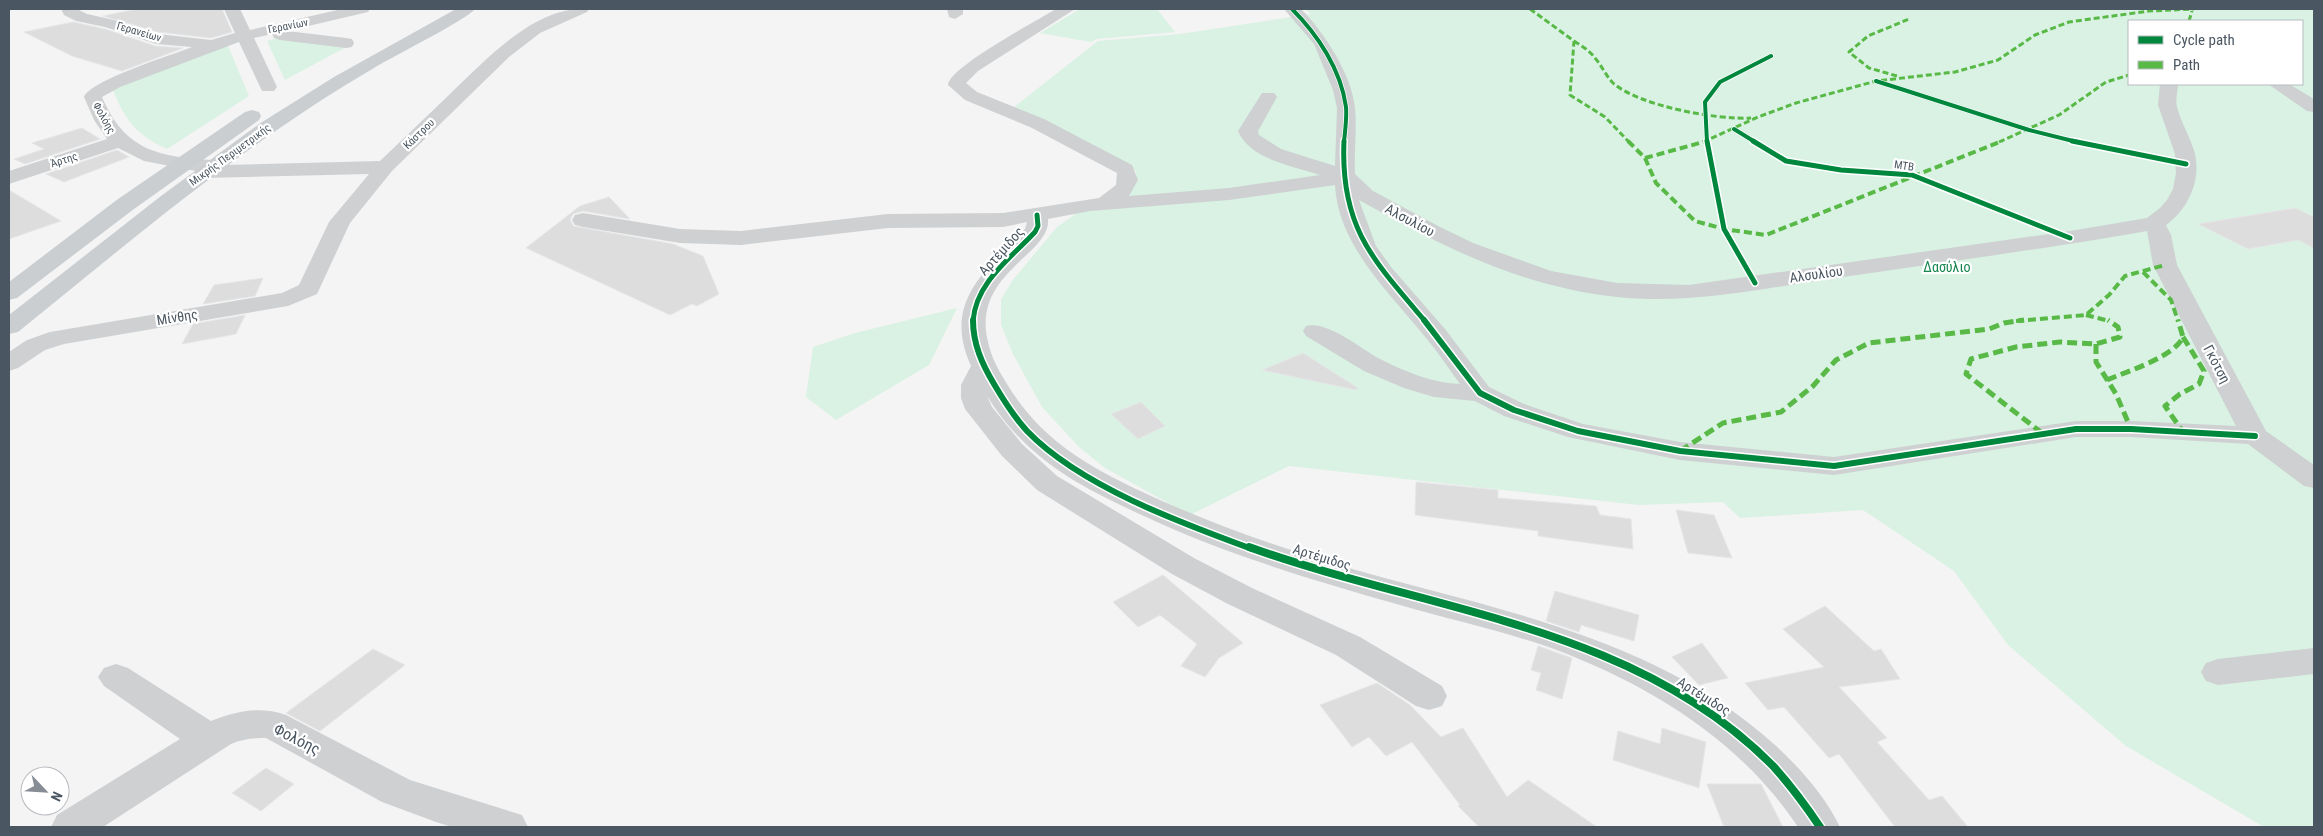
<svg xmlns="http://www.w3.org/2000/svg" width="2323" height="836" viewBox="0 0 2323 836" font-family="'Roboto Condensed',sans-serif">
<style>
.green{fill:#d9f2e3;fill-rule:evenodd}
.building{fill:#ddddde;stroke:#e5e6e7}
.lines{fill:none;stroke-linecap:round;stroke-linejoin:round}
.minor{fill:#ced0d2;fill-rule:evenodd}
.major{fill:#caced1;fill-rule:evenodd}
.quiet-far2{stroke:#58b947;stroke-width:3;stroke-dasharray:6 3;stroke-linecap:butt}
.quiet-far1{stroke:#58b947;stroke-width:4;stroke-dasharray:8 4;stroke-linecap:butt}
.quiet{stroke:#58b947;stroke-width:5;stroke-dasharray:10 5;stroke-linecap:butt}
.cycleway-far3-casing{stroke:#fff;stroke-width:5.5}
.cycleway-far2-casing{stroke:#fff;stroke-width:8}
.cycleway-far1-casing{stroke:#fff;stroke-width:9}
.cycleway-casing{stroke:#fff;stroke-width:11}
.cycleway-far3{stroke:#00873e;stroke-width:4}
.cycleway-far2{stroke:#00873e;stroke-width:5}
.cycleway-far1{stroke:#00873e;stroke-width:6}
.cycleway{stroke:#00873e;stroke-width:8}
.labels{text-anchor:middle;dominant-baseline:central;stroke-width:4.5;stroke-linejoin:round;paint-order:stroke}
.far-street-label{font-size:11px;fill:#4a5661;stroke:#fff}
.street-label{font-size:14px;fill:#4a5661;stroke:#fff}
.park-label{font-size:14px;fill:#17864f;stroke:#fff}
.near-street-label{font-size:16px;fill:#4a5661;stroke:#fff}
</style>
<rect width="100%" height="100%" fill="#f4f4f4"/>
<path class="green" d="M 1080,9 L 1157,9 L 1175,32 L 1097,39 L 1091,42 L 1040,33 Z
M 1305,9 L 2314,9 L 2314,827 L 2264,827 L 2126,746 L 2008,645 L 1954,571 L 1863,510 L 1740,518 L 1723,502 L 1639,505 L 1289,466 L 1190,515 L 1105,468 L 1079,447 L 1042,407 L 1013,354 L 1001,325 L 1001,300 L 1012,281 L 1057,227 L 1077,213 L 1136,180 L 1136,172 L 1130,165 L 1014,107 L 1098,41 L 1180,34 L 1311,14 ZM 2129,21 L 2302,21 L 2302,84 L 2129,84 Z
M 277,38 L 348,46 L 285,80 L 267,41 Z
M 228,46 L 249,96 L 167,149 C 137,135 125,121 113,90 L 115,88 L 214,48 Z
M 957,308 L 929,365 L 836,420 L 806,397 L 813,347 L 855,333 Z"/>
<path class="building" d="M 137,9 L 222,9 L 232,32 L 211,38 L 158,32 L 103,16 Z
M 73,22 L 105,29 L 155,46 L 183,48 L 122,71 L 72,56 L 24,32 Z
M 82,128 L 100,139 L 25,164 L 14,159 L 44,149 L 32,143 Z
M 117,150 L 129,157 L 64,182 L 46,174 Z
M 9,190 L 61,221 L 9,239 Z
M 609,197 L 630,219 L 583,211 L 573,214 L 570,219 L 573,226 L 673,244 L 703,256 L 719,294 L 697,306 L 692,304 L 670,315 L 526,248 L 580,206 Z
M 2295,208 L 2314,217 L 2314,248 L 2298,240 L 2248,249 L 2198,224 Z
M 263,278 L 255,296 L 203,304 L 214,285 Z
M 245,315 L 236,334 L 182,344 L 193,324 Z
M 1303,353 L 1358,388 L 1356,390 L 1262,370 Z
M 1141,402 L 1165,426 L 1138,439 L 1111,414 Z
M 1416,482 L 1498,490 L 1498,498 L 1596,506 L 1600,515 L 1631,519 L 1633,549 L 1538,536 L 1538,531 L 1415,515 Z
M 1676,510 L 1714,515 L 1732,558 L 1688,553 Z
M 1163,575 L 1243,643 L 1219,658 L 1205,677 L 1181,666 L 1197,644 L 1160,615 L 1138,627 L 1113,602 Z
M 1555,591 L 1639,615 L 1634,641 L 1581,625 L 1579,632 L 1546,621 Z
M 1825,606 L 1874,651 L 1881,649 L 1900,679 L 1839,687 L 1887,738 L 1877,742 L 1929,800 L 1942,796 L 1968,827 L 1895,827 L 1839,754 L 1829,758 L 1784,707 L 1768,710 L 1745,683 L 1824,667 L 1783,629 Z
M 1702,643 L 1728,678 L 1699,685 L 1672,657 Z
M 1538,646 L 1572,658 L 1562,699 L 1536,690 L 1541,673 L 1531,670 Z
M 373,649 L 405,665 L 320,731 L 286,713 Z
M 1377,683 L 1410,705 L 1441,737 L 1463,728 L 1507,797 L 1528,780 L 1597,827 L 1479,827 L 1458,806 L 1460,805 L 1412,742 L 1386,756 L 1369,737 L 1352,747 L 1320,705 Z
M 1662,728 L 1706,742 L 1699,788 L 1613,760 L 1618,731 L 1660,744 Z
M 266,768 L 294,784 L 261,811 L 232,793 Z
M 1707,784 L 1761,784 L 1783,827 L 1724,827 Z"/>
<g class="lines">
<path class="minor" d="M 61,9 L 77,9 L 87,14 L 114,20 L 158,34 L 211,40 L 235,33 L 224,9 L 240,9 L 250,30 L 342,9 L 370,9 L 368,12 L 287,31 L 346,38 L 352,39 L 354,43 L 352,47 L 346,48 L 280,40 L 274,38 L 272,34 L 254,38 L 277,87 L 274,91 L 262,91 L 239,42 L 120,87 L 102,97 C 125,151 159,157 214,160 L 221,162 L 224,165 L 380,161 C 403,139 426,117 449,95 C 486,60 535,5 589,9 L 587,12 L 540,33 L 509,57 L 392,171 L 350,223 L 317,294 L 288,306 L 64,344 L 45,350 L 18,368 L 9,371 L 9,352 L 27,340 L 50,332 L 282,293 L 299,285 L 329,222 L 369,174 L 205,178 L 198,176 L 196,171 L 144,161 L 118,148 L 9,184 L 9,171 L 107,139 L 94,120 L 84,97 C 91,80 172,55 192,47 L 156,44 L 105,27 L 76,21 L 64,15 Z
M 947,9 L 963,9 L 963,14 L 955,19 L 949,17 Z
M 1056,9 L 1075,9 L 978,71 L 966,83 L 977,92 L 1044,119 L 1132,165 L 1138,180 L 1129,196 L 1229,188 L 1320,175 C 1294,166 1250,160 1238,131 L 1262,93 L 1274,93 L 1277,97 L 1258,131 L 1259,135 L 1281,149 L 1335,166 L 1337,108 L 1333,90 L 1314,44 L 1284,9 L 1301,9 C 1324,32 1352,75 1355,108 C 1357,130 1354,152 1355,174 L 1373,191 L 1440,227 L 1473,243 L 1551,271 L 1617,283 L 1689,285 L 2070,231 L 2147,218 L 2160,208 L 2167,200 L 2173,189 L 2176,173 L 2175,154 L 2158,105 L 2160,84 L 2178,84 C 2178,91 2175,100 2177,107 C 2181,123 2191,138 2195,154 C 2201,181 2188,209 2166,225 L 2171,235 L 2177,265 L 2266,431 L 2314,465 L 2314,488 L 2304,486 L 2248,444 L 2131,437 L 2076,437 L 1834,475 L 1680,460 L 1568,437 L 1504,416 L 1475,401 L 1434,397 L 1404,388 L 1364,371 L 1306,336 L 1303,331 L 1306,326 C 1328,320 1362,350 1382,360 C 1406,372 1433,383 1460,384 C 1449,369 1438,352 1426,338 C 1390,293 1338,246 1335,185 L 1229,200 L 1090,211 L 1048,219 C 1052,254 971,273 988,342 C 991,357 999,371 1007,384 C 1039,437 1082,463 1136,489 C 1201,520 1269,544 1338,565 C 1490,609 1653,634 1775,745 C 1800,768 1825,796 1840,827 L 1798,827 C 1741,741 1650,685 1554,649 C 1504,631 1451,620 1400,605 C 1313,580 1227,555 1146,517 C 1080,487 1026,459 987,396 L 992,407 L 1022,444 L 1057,476 L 1194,558 L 1252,588 L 1360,637 L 1442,686 L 1447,696 L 1442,706 L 1429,710 L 1416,706 L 1336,655 L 1228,604 L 1172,574 L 1037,490 L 1002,456 L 965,409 L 961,398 L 961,385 L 971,366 C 942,302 985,271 1025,229 L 1027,222 L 1003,227 L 888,228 L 741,245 L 680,243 L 583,227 L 575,225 L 572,220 L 575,215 L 583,213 L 680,229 L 741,231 L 888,214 L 1003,213 L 1099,198 L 1116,185 L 1117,173 L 1030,127 L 965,100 L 948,85 C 948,68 1038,20 1056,9 ZM 1359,200 C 1441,246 1521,287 1617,297 C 1690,305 1764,288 1836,278 C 1940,263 2044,249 2147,231 L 2153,265 L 2236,426 L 2131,421 L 2076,421 L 1834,457 L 1680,442 L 1583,424 L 1524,404 L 1489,387 L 1445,329 L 1391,267 L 1376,246 Z
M 2268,84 L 2289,84 L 2314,99 L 2314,112 L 2307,111 Z
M 2314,648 L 2314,674 L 2218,685 L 2206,681 L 2201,672 L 2206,663 L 2218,659 Z
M 116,664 L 128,668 L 211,721 C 237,711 259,706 286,715 L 410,780 L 522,815 L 528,827 L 452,827 L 436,822 L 382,802 L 266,738 C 253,738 243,739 231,744 L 103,827 L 51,827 L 57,815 L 180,739 L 104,686 L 98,677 L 104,668 Z"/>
<path class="major" d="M 456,9 L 475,9 C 468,19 390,58 374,68 C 245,143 133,239 18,332 L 9,334 L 9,315 L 161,196 L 259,124 L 334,77 Z
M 252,110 L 259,112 L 261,116 L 259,120 L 134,209 L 17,298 L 9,300 L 9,282 L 118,199 L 245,112 Z"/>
<path class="quiet-far2" d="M 1530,9 L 1574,41 L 1570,95 L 1605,117 L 1629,142
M 2189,21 L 2192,11
M 1574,41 C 1582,46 1590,51 1595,58 C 1602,66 1606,76 1613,83 C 1639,106 1717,120 1751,118
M 1897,76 L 1869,68 L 1849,52 L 1868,36 L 1909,19
M 1703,142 L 1758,117 L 1796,103 L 1876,81 L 1955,72 L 1998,60 L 2035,35 L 2069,22 L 2149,11 L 2194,9
M 1999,142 L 2059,115 L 2106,82 L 2129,75"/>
<path class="quiet-far1" d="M 1628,141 L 1645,158 L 1656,183 L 1695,221 L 1724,229 L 1766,235 L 2002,141
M 1645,158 L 1707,141
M 2143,272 L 2171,300 L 2178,321
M 2086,315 L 2109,321
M 2016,321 L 2086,315 L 2109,295 L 2125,276 L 2165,265"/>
<path class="quiet" d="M 2183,337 L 2204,371 L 2199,384 L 2180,394 L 2165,406 L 2183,432
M 2096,344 L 2096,362 L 2116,394 L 2131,429
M 2107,380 C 2128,371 2174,357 2183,337 L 2178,320
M 2042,433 L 1966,374 L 1971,359 L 2016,347 L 2060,342 L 2096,344 L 2120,337 L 2118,327 L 2108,320
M 1680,451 L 1723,423 L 1781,412 L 1813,386 L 1836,360 L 1869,343 L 1989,329 L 2004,323 L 2024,320"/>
<defs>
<path id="cycleway-far3" d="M 1292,9 C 1318,35 1341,70 1346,107 C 1347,118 1345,131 1344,142
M 1876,81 L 2029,130 L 2077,142
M 1734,129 L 1755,142
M 1707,142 L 1705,102 L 1720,82 L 1771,56"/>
<path id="cycleway-far2" d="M 1344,141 C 1340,227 1373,260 1425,321
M 1707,141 L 1724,229 L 1755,283
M 1753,141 L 1786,161 L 1841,170 L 1912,175 L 2070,238
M 2072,141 L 2186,164
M 973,321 C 976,282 1011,258 1035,232 L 1038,226 L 1037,215"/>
<path id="cycleway-far1" d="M 973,320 C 973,344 982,364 994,384 C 1004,401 1014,417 1027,431 C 1080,486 1181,523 1252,549
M 1424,320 L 1480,393 L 1514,410 L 1578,431 L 1680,451 L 1834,466 L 2076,429 L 2131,429 L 2255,436"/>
<path id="cycleway" d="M 1249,547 C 1426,611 1636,625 1774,767 C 1791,786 1806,806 1820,827"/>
</defs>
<use href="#cycleway-far3" class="cycleway-far3-casing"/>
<use href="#cycleway-far2" class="cycleway-far2-casing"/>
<use href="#cycleway-far1" class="cycleway-far1-casing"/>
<use href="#cycleway" class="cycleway-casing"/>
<use href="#cycleway-far3" class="cycleway-far3"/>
<use href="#cycleway-far2" class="cycleway-far2"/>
<use href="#cycleway-far1" class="cycleway-far1"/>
<use href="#cycleway" class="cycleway"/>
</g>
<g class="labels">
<g class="far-street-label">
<text transform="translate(288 26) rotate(-11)">Γερανίων</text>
<text transform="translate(139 32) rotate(16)">Γερανείων</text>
<text transform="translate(104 118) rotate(60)">Φολόης</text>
<text transform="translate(419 134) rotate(-44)">Κάστρου</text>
<text transform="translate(230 155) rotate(-36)">Μικρής Περιμετρικής</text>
<text transform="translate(64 160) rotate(-18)">Άρτης</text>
<text transform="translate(1904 166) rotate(8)">MTB</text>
</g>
<g class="street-label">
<text transform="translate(1410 220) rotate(28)">Αλσυλίου</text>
<text transform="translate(1001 251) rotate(-48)">Αρτέμιδος</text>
<text transform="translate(1816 274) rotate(-8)">Αλσυλίου</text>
<text transform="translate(177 317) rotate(-9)">Μίνθης</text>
<text transform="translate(2217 364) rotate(62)">Γκότση</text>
<text transform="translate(1322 557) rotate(17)">Αρτέμιδος</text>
<text transform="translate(1704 696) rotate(32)">Αρτέμιδος</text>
</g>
<g class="park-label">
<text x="1947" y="267">Δασύλιο</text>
</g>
<g class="near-street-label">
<text transform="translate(297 739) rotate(27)">Φολόης</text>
</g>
</g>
<rect width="2323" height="836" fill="none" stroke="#4a5661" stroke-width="20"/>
<rect x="2128" y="20" width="175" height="65" fill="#ffffff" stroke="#b7bbc0"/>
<rect x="2138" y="36" width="25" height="8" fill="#00873e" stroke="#b7bbc0"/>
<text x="2173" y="45" font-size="15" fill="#4a5661">Cycle path</text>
<rect x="2138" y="61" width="25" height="8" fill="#58b947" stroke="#b7bbc0"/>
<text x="2173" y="70" font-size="15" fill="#4a5661">Path</text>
<g transform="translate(45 791) rotate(115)"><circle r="24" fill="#ffffff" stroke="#b7bbc0"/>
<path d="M0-4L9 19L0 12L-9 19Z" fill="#868d94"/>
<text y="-8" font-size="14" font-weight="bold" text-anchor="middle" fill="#4a5661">N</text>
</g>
</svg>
